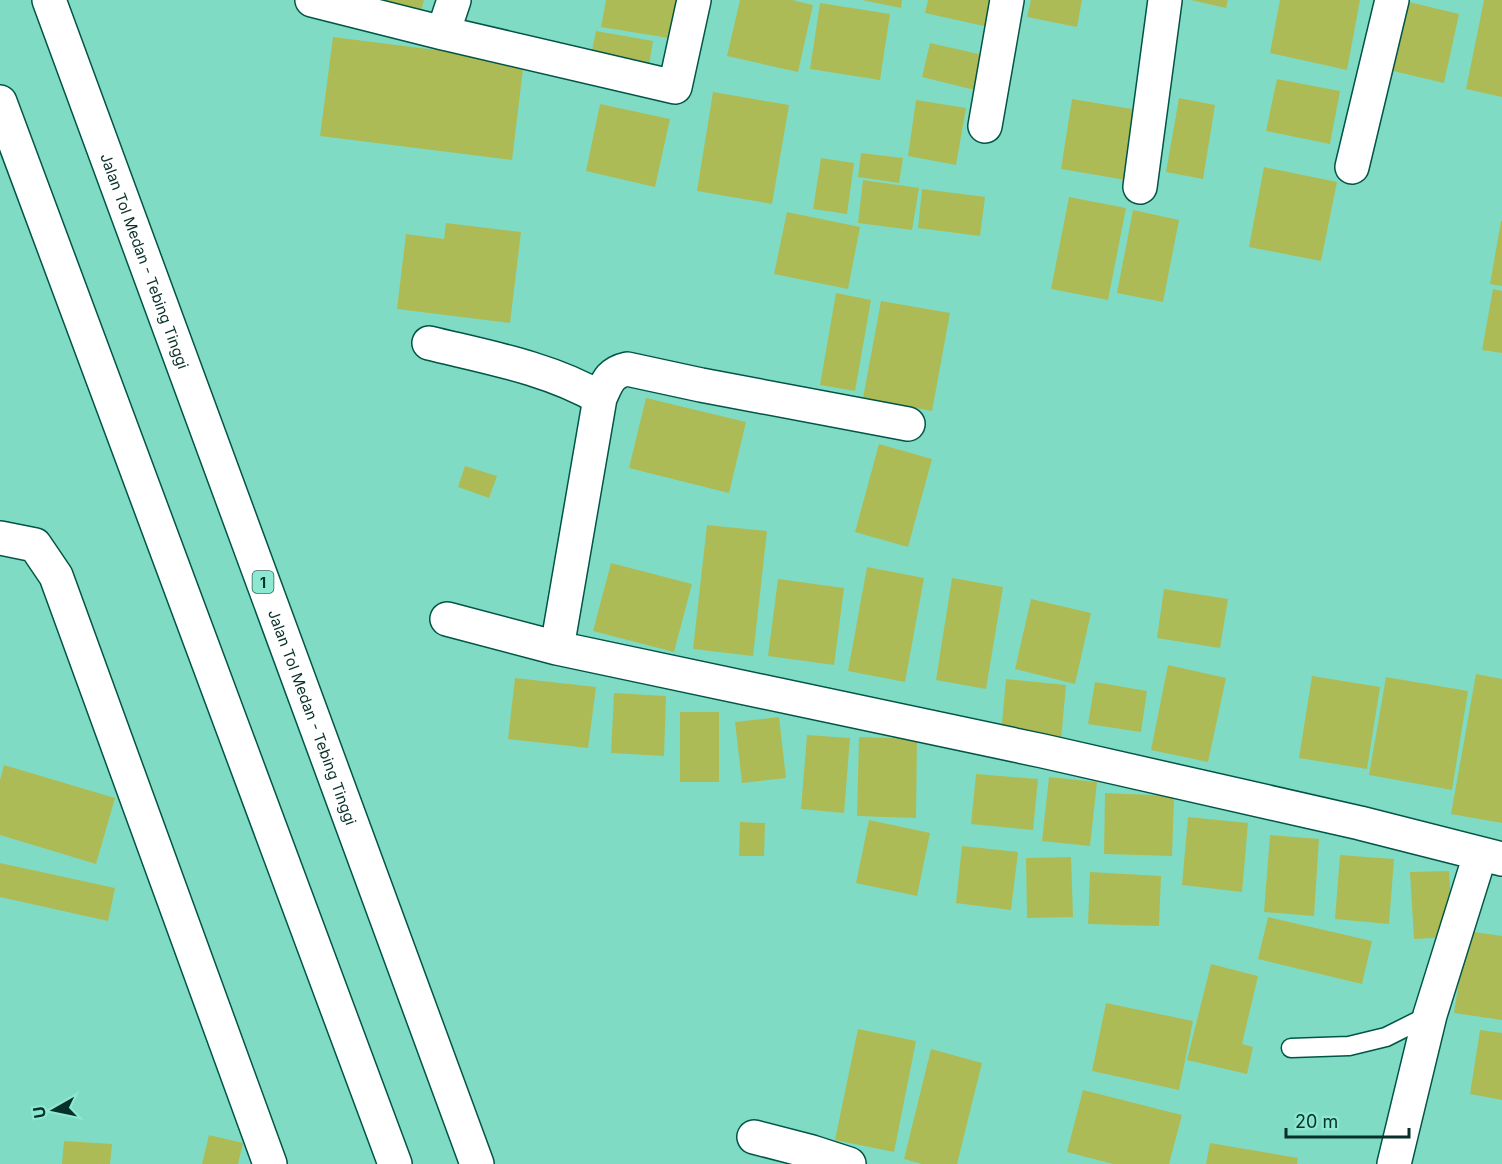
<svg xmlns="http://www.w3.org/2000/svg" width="1502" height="1164" viewBox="0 0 1502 1164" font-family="Inter,sans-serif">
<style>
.building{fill:#adbb56}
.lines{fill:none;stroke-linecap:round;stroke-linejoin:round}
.service-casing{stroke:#005546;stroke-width:21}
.minor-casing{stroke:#005546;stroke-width:36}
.motorway-casing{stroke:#005546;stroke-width:36}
.service{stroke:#fff;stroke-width:18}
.minor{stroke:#fff;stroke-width:33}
.motorway{stroke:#fff;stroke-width:33}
.labels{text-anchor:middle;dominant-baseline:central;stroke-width:4.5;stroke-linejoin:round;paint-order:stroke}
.shield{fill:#8de8d1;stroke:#2f675b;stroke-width:1.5}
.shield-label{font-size:14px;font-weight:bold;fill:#073028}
.street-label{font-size:15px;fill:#073028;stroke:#8de8d1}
</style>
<rect width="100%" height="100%" fill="#80dbc5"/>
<path class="building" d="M 382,0 L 424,0 L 420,16 L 380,7 Z
M 606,0 L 681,0 L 675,39 L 601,27 Z
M 740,0 L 792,0 L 813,5 L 798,72 L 727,56 Z
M 862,0 L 902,0 L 901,8 Z
M 928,0 L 999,0 L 993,28 L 925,13 Z
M 1031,0 L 1082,0 L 1077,27 L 1027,17 Z
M 1191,0 L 1228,0 L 1226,8 Z
M 1280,0 L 1360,0 L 1347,70 L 1270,53 Z
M 1484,0 L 1502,0 L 1502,97 L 1466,89 Z
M 1409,2 L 1459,14 L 1444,83 L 1393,71 Z
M 820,3 L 890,14 L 880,80 L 810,69 Z
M 596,31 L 653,41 L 649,65 L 591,55 Z
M 333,37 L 524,61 L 512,160 L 320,136 Z
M 930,43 L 992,57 L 983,92 L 922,77 Z
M 1277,79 L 1340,91 L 1330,144 L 1266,131 Z
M 713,92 L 789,105 L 772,204 L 697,191 Z
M 1179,98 L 1215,105 L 1203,179 L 1166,172 Z
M 1072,99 L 1138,110 L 1126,180 L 1061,169 Z
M 916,100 L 966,108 L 956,165 L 908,156 Z
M 600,104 L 670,119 L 655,187 L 586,171 Z
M 861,153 L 903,158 L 899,183 L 858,177 Z
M 821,158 L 854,163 L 847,214 L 813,209 Z
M 1264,167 L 1337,182 L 1321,261 L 1249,247 Z
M 863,180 L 919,188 L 912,230 L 858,223 Z
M 922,189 L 985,197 L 980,236 L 918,228 Z
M 1069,197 L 1126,208 L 1108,300 L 1051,289 Z
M 1133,210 L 1179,220 L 1163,302 L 1117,293 Z
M 787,212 L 860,227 L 848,289 L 774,274 Z
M 1501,221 L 1502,221 L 1502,286 L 1490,284 Z
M 446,223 L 521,232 L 510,323 L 397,309 L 406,234 L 444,239 Z
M 1493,289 L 1502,291 L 1502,353 L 1482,350 Z
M 836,293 L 871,300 L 855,391 L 820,385 Z
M 881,301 L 950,313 L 932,411 L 863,398 Z
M 646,398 L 746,422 L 729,493 L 629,468 Z
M 879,444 L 932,459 L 908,547 L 855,532 Z
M 465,466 L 497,476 L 489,498 L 458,487 Z
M 707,525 L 767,531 L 753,656 L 693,649 Z
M 611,563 L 692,584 L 674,652 L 593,631 Z
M 867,567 L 924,578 L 905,682 L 848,671 Z
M 952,578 L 1003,587 L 986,689 L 936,680 Z
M 778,579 L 844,588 L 834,665 L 768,656 Z
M 1164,589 L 1228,599 L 1220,648 L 1157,638 Z
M 1031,599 L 1091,613 L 1075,684 L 1015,669 Z
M 1168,665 L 1226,678 L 1208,762 L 1151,750 Z
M 1476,674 L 1502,679 L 1502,823 L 1451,814 Z
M 1312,676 L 1380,687 L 1367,769 L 1299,758 Z
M 1386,677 L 1468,691 L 1452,790 L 1369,775 Z
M 515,678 L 596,687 L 588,748 L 508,739 Z
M 1006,679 L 1066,685 L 1061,740 L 1001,734 Z
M 1095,682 L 1147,691 L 1141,732 L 1088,724 Z
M 614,693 L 666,696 L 664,756 L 611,753 Z
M 680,712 L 719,712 L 719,782 L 680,782 Z
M 779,717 L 786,778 L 742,783 L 735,722 Z
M 807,735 L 850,738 L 844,813 L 801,809 Z
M 859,737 L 917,739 L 916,818 L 857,816 Z
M 4,765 L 115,798 L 96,864 L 0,835 L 0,780 Z
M 976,774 L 1038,779 L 1033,830 L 971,824 Z
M 1049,777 L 1097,782 L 1090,846 L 1042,841 Z
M 1105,793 L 1174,796 L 1172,856 L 1104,854 Z
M 1188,817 L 1248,823 L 1242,892 L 1182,885 Z
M 869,820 L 930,833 L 917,896 L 856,883 Z
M 740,822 L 765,823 L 764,856 L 739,856 Z
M 1270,835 L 1319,839 L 1314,916 L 1264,912 Z
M 962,846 L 1018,852 L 1011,910 L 956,903 Z
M 1340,855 L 1394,859 L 1389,924 L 1335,919 Z
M 1071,857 L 1073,917 L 1027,918 L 1026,858 Z
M 0,863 L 115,888 L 108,921 L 0,897 Z
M 1449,871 L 1453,937 L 1414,939 L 1410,872 Z
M 1090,872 L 1161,876 L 1159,926 L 1088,924 Z
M 1268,917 L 1372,941 L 1362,984 L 1258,959 Z
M 1467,931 L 1502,936 L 1502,1020 L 1454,1013 Z
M 1211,964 L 1258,976 L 1242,1044 L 1253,1047 L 1247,1074 L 1187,1060 Z
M 1106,1003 L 1193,1021 L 1179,1090 L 1092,1071 Z
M 858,1029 L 916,1041 L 894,1152 L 835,1140 Z
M 1480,1030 L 1502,1033 L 1502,1100 L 1470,1094 Z
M 931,1049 L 982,1063 L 957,1164 L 922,1164 L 904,1159 Z
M 1083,1090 L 1182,1115 L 1169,1164 L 1113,1164 L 1067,1152 Z
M 209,1135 L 243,1143 L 238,1164 L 202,1164 Z
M 64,1141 L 112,1144 L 110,1164 L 62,1164 Z
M 1210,1143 L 1298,1158 L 1297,1164 L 1206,1164 Z"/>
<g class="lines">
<defs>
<path id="service" d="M 1291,1048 L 1349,1046 L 1386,1037 L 1430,1015"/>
<path id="minor" d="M 312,0 L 443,33
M 454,0 L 443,33 L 675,87 L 694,0
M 985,126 L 1007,0
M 1352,167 L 1392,0
M 1140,187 L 1165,0
M 429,343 C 486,357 549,368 600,398 L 557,648
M 600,398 C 607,383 609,373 627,369 L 701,385 L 908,424
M 0,538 L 35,545 L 56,576 L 270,1164
M 447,619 L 557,648 L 1043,751 L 1360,823 L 1502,859
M 754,1137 L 812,1152 L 849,1164
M 1394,1164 L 1430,1015 L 1480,855"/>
<g id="motorway">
<path id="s1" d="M 49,0 L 477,1164"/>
<path d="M 0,102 L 395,1164"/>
</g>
</defs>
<use href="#service" class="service-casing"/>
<use href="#minor" class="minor-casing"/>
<use href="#motorway" class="motorway-casing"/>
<use href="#service" class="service"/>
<use href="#minor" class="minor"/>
<use href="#motorway" class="motorway"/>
</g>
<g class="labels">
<rect class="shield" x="252.5" y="571" width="21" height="22" rx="4.5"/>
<g class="shield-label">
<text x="263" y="582">1</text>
</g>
<g class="street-label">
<text stroke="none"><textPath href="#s1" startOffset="278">Jalan Tol Medan - Tebing Tinggi</textPath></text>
<text stroke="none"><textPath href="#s1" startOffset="764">Jalan Tol Medan - Tebing Tinggi</textPath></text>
</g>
</g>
<g transform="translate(54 1110) rotate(261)" stroke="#8de8d1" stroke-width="4.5" paint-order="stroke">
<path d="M0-4.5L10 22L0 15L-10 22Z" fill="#073028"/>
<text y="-9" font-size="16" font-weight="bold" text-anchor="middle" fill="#073028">U</text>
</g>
<path d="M1286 1128v9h123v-9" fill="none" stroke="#073028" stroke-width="3"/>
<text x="1295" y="1128" font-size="18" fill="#073028" stroke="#8de8d1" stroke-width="4.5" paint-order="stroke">20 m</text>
</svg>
